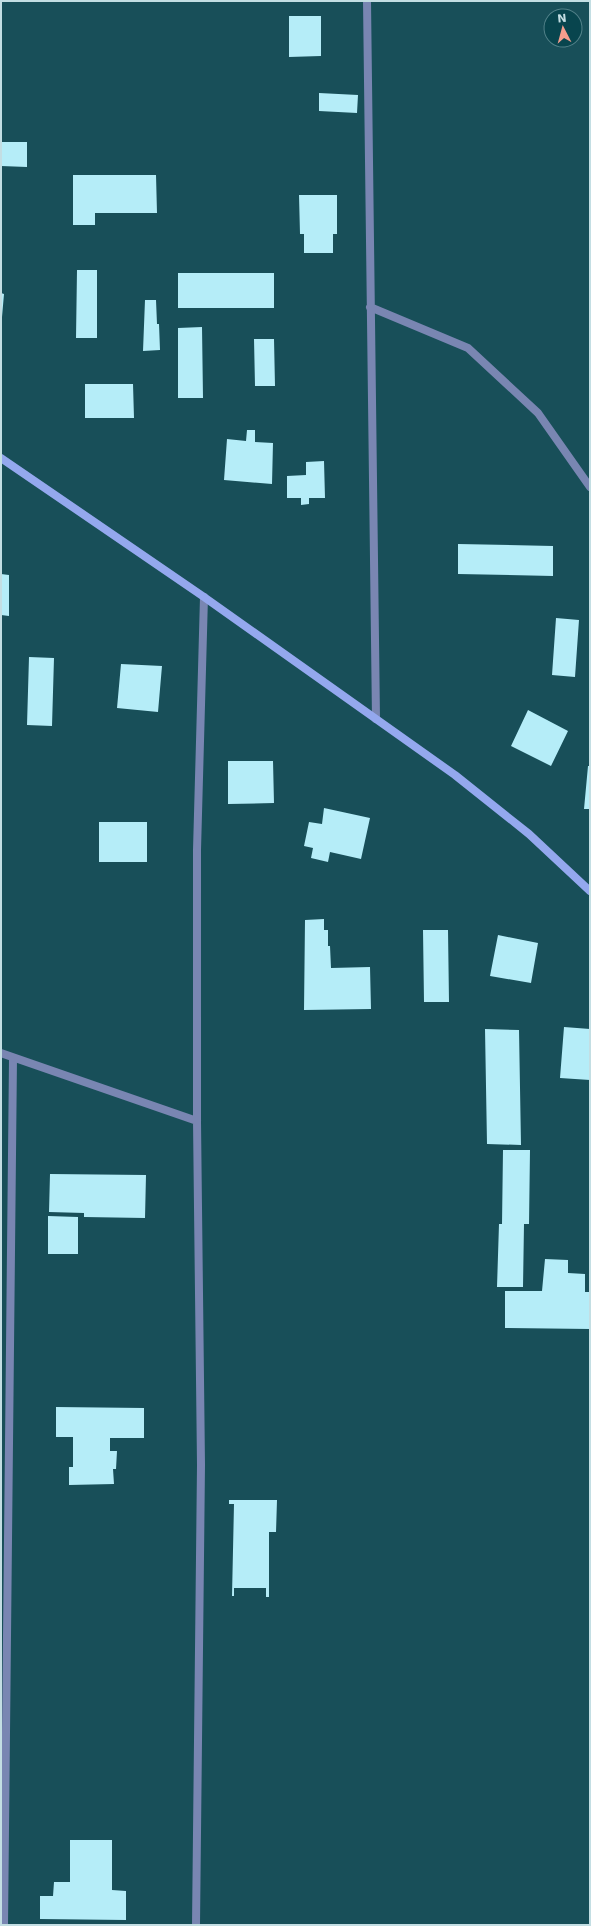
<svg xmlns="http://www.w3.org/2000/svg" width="591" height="1926" viewBox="0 0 591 1926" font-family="'DejaVu Sans',sans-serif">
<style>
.building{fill:#b5edf8}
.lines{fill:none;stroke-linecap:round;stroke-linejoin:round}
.lane{stroke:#7986b2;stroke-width:8}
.street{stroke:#7986b2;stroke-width:8}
.secondary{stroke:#94a8ee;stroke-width:8}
</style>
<rect width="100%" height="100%" fill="#184f59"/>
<path class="building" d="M 289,16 L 321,16 L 321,56 L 289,57 Z
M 319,93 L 358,95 L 357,113 L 319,111 Z
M 1,142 L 27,142 L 27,167 L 1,166 Z
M 73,175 L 156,175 L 157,213 L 95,213 L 95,225 L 73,225 Z
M 299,195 L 337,195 L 337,234 L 333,234 L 333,253 L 304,253 L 304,234 L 300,234 Z
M 77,270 L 97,270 L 97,338 L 76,338 Z
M 178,273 L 274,273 L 274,308 L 178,308 Z
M 1,293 L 4,294 L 2,317 L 1,317 Z
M 145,300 L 156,300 L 157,324 L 159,324 L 160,350 L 143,351 Z
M 202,327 L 203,398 L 178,398 L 178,328 Z
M 254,339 L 274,339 L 275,386 L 255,386 Z
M 85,384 L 133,384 L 134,418 L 85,418 Z
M 247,430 L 255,430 L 255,442 L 273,443 L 272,484 L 224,480 L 227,439 L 246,441 Z
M 324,461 L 325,498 L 309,498 L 309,504 L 301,505 L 301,498 L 287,498 L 287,476 L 306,475 L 306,462 Z
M 458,544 L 553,546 L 553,576 L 458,574 Z
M 1,574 L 9,575 L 9,616 L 1,615 Z
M 556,618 L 579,620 L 575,677 L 552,675 Z
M 29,657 L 54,658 L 52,726 L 27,725 Z
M 121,664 L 162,666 L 158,712 L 117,708 Z
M 528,710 L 568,731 L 551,766 L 511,746 Z
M 228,761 L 273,761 L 274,803 L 228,804 Z
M 588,766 L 590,766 L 590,809 L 584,809 Z
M 324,808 L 370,818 L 361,859 L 330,852 L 328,862 L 311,858 L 313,848 L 304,846 L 309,822 L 322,824 Z
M 99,822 L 147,822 L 147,862 L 99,862 Z
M 324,919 L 324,930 L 328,930 L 328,946 L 330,946 L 331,968 L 370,967 L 371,1009 L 304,1010 L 305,920 Z
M 423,930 L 448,930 L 449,1002 L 424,1002 Z
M 498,935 L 538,943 L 531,983 L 490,976 Z
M 564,1027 L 590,1029 L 590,1080 L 560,1078 Z
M 485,1029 L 519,1030 L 521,1145 L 487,1144 Z
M 503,1150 L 530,1150 L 529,1224 L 524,1224 L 523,1287 L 497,1287 L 499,1224 L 502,1224 Z
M 50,1174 L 146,1175 L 145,1218 L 84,1217 L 84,1213 L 49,1212 Z
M 48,1216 L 78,1217 L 78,1254 L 48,1254 Z
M 545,1259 L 568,1260 L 568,1273 L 585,1274 L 585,1292 L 590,1292 L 590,1329 L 505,1328 L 505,1291 L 542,1291 Z
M 56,1407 L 144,1408 L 144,1438 L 110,1438 L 110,1451 L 117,1451 L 116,1469 L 113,1469 L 114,1484 L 69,1485 L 69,1467 L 73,1467 L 73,1437 L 56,1437 Z
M 229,1500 L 277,1500 L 276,1532 L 269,1532 L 269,1597 L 266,1597 L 266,1588 L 234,1588 L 234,1596 L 232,1596 L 234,1504 L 229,1504 Z
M 70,1840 L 112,1840 L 112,1890 L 126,1891 L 126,1920 L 40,1919 L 40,1896 L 53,1896 L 54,1882 L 70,1882 Z"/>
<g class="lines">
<path class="lane" d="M 4,1925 L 13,1058"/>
<path class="street" d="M 367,1 L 376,719
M 370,307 L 468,348 L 538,413 L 590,487
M 1,1053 L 197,1121
M 196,1925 L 201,1465 L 197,1121 L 197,850 L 204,597"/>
<path class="secondary" d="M 1,458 L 204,597 L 455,775 L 529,834 L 590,891"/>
</g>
<rect width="591" height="1926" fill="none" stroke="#c3dee3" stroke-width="4"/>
<g transform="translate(563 28) rotate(354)"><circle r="19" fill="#08454e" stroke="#53828a"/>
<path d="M0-3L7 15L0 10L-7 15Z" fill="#f49d8d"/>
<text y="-6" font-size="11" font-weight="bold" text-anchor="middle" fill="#c3dee3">N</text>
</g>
</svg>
